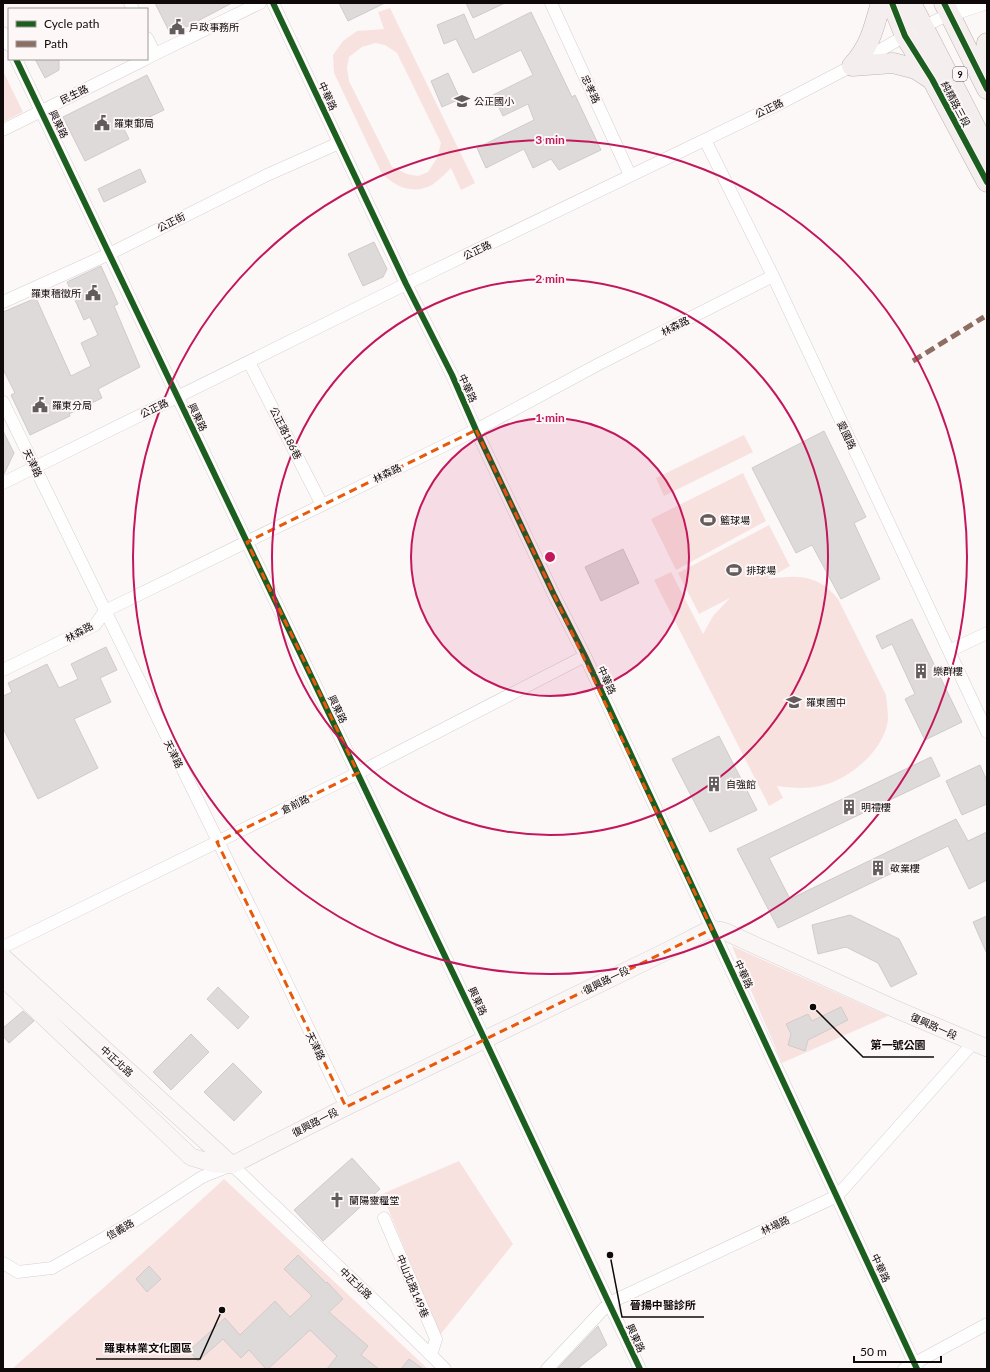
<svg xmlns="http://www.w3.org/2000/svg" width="990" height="1372" viewBox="0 0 990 1372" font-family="Lato,'Noto Sans TC',sans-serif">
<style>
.green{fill:#f8e2df;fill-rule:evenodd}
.building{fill:#dfdada;stroke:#d0cbcb}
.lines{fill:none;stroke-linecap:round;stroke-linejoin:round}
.minor-casing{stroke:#d5d0d0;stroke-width:13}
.tertiary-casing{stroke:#d5d0d0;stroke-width:16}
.secondary-casing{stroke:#d5d0d0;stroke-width:18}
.primary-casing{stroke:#beb2b0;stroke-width:21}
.minor{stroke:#fffefe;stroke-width:12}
.tertiary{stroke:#fffefe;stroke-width:15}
.secondary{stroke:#faf6f6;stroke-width:17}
.primary{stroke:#f4efee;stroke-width:20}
.quiet{stroke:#8d6e63;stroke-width:5;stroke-dasharray:10 5;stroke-linecap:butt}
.cycleway-casing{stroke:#fef7f7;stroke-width:8}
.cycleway{stroke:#1b5e20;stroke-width:6}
.marked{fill:none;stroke:#e8590c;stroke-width:3;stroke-dasharray:8 5;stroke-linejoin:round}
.ring{fill:none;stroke:#c2185b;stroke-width:2}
.labels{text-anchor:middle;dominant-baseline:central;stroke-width:4;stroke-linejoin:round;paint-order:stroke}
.shield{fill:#fef7f7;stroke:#575150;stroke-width:1}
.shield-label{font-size:9px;font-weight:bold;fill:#0f0a09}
.poi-label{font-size:10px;fill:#0f0a09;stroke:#fef7f7;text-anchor:start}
.street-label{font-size:10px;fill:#0f0a09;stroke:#fef7f7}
.centre{fill:#c2185b;stroke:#fef7f7;stroke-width:2}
.ring-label{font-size:12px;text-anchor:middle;font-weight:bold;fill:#c2185b;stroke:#fef7f7;stroke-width:4;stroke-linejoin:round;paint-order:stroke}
.leader{fill:none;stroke:#0f0a09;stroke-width:1.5}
.callout-dot{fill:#0f0a09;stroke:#fef7f7;stroke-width:1.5}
.callout-label{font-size:11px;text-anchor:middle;font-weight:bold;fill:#0f0a09;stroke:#fef7f7;stroke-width:4;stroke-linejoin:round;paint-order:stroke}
</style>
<rect width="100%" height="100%" fill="#fdf8f8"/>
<path class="green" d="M 390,8 L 475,183 L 461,190 L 451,168 C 445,174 439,180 432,185 C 413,195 394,187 381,172 L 334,73 L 333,55 L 343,41 L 357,31 L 384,29 L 378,12 ZM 375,43 L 385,45 L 397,53 L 441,143 L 437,158 L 428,172 L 418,176 L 407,174 L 392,167 L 349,81 L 347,68 L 349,57 L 362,47 Z
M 3,71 L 23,112 L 3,122 Z
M 744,435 L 753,452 L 664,496 L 656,478 Z
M 743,473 L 766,521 L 676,570 L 651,519 Z
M 769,525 L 790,566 L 767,579 C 797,575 818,574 838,599 L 886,695 C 887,703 888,712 888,720 C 884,751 849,780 820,786 C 806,789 791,788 777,786 L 783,798 L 769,806 L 654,580 L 671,572 L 703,634 L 713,616 L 730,598 L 699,614 L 678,573 Z
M 732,946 L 888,1016 L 782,1063 Z
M 459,1161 L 513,1244 L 440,1335 L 382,1194 Z
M 224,1179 L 428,1369 L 12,1369 L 164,1234 Z"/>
<path class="building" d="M 155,3 L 232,3 L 171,35 Z
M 339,3 L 385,3 L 348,21 Z
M 466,3 L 505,3 L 473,18 Z
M 531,12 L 572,97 L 575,95 L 601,150 L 559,170 L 551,159 L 533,168 L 524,149 L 486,168 L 477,148 L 534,120 L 528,104 L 503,116 L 493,95 L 533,75 L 521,50 L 473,73 L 456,39 L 444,44 L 437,25 L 464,14 L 475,40 Z
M 35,59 L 59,59 L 59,70 L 45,78 Z
M 448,73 L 460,99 L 442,107 L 431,81 Z
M 147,75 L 164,110 L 124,129 L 129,139 L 85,161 L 63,117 Z
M 140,169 L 146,182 L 104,202 L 98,189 Z
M 374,242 L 387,269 L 383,277 L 363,286 L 348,254 Z
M 101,266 L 118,304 L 114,306 L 140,367 L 98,389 L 102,398 L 69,414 L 70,416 L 30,435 L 11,395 L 15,393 L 3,369 L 3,312 L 36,298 L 71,376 L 91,366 L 81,343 L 98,335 L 90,317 L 84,320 L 67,282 Z
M 3,431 L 14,453 L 4,474 L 3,475 Z
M 824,431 L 866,517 L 854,523 L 880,579 L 841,599 L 812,545 L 796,553 L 752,468 Z
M 623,549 L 639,583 L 601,601 L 585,567 Z
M 912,619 L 962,722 L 925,740 L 905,699 L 915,694 L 892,644 L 882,649 L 876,636 Z
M 106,647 L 117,670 L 100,678 L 111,702 L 74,719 L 98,768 L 38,799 L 3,728 L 3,696 L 12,692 L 8,683 L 47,664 L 59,688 L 78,679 L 71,664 Z
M 719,736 L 757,810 L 710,832 L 672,759 Z
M 931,757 L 940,776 L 769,858 L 790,899 L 956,819 L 968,841 L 987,832 L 987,880 L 969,889 L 948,846 L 778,928 L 737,849 Z
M 980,765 L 987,781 L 987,804 L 962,815 L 946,781 Z
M 850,915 L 899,939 L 917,974 L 891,987 L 878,963 L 846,947 L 818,954 L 812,925 Z
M 987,916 L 987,954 L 973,922 Z
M 218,987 L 249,1017 L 238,1029 L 207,999 Z
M 841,1007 L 848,1020 L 808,1040 L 805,1051 L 788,1045 L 791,1034 L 786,1024 L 808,1014 L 812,1021 Z
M 23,1011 L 34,1021 L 9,1043 L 3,1036 L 3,1028 Z
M 191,1034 L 209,1052 L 171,1090 L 153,1072 Z
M 233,1063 L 262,1092 L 234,1121 L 204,1092 Z
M 352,1158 L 380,1189 L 323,1241 L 294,1210 Z
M 298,1255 L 326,1283 L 327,1282 L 343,1299 L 329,1312 L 368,1346 L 361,1355 L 379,1369 L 327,1369 L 337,1356 L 310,1330 L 268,1369 L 266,1369 L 249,1350 L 241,1358 L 223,1339 L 198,1361 L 189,1351 L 225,1318 L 240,1335 L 275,1301 L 290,1317 L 312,1296 L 284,1269 Z
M 149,1266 L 161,1279 L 147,1292 L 136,1279 Z
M 598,1326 L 607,1345 L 577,1369 L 557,1369 Z
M 409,1359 L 423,1369 L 401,1369 Z"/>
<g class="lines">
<defs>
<path id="minor" d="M 130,3 L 133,9
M 273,3 L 406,284 L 452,375 L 476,430 L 554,595 L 585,656 L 917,1369
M 551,3 L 630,175
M 3,33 L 9,45
M 147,38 L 155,54
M 147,58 L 260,3
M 16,59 L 485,1040 L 640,1369
M 3,130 L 146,59
M 705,140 L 773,276 L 987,732
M 3,302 L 109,254 L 267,175 L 339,143
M 249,362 L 322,505
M 3,402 L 260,927 L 346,1107
M 3,483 L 406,284 L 777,105 L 852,66 L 905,36 L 949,14
M 949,651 L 987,633
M 3,670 L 95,625 L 105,611 L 476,430 L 599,364 L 773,276
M 3,947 L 358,773 L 585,656
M 384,1218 L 436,1339 L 431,1355
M 3,1263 L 18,1272 L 52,1268 L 136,1220 L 202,1177 L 232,1165 L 396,1321 L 445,1369
M 547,1369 L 609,1303 L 837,1196 L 973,1043
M 904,1369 L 987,1324"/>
<path id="tertiary" d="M 949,14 L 983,3"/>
<path id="secondary" d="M 3,957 L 232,1165
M 3,978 L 191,1157 L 215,1164 L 232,1165
M 232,1165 L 346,1107 L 667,951 L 706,931 C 714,929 718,929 726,932 L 893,1008 L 987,1048"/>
<path id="primary" d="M 881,3 C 874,27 870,47 852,66 L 893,63 L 916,69 L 931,79
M 892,3 L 905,36 L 932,79 L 987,182
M 911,3 L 987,150
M 944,3 L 987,89
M 985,80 L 983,70 L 987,43"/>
</defs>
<use href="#minor" class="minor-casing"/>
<use href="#tertiary" class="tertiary-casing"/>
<use href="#secondary" class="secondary-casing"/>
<use href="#primary" class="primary-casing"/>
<use href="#minor" class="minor"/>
<use href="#tertiary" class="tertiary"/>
<use href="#secondary" class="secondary"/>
<use href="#primary" class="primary"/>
<path class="quiet" d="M 913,361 L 984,317"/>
<defs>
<path id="cycleway" d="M 273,3 L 406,284 L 452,375 L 476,430 L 554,595 L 585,656 L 917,1369
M 892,3 L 905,36 L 932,79 L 987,182
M 944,3 L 987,89
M 16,59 L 485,1040 L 640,1369"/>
</defs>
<use href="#cycleway" class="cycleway-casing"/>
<use href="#cycleway" class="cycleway"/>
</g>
<path class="marked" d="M 476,430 L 712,929 L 346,1107 L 217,842 L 358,773 L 247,542 Z"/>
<circle cx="550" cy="557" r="139" fill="#c2185b" fill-opacity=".12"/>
<g class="ring">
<circle cx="550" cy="557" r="139"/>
<circle cx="550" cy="557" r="278"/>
<circle cx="550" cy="557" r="417"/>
</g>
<defs>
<symbol id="civic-bare" viewBox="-9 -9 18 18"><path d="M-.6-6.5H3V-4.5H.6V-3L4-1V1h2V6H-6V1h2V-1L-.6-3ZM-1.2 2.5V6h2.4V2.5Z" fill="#625d5d" stroke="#fef7f7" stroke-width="2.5" paint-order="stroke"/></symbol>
<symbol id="school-bare" viewBox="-9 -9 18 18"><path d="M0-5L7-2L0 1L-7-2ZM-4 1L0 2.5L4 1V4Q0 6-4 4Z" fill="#625d5d" stroke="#fef7f7" stroke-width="2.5" paint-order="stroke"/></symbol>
<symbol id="stadium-bare" viewBox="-9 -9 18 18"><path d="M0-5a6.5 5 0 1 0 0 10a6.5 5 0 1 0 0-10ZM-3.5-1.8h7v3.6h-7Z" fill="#625d5d" stroke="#fef7f7" stroke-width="2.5" paint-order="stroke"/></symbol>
<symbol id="building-bare" viewBox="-9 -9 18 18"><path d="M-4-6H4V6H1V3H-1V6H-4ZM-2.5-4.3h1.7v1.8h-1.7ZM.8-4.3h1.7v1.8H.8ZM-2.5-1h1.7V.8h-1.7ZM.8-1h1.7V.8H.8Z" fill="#625d5d" stroke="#fef7f7" stroke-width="2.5" paint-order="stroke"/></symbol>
<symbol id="church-bare" viewBox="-9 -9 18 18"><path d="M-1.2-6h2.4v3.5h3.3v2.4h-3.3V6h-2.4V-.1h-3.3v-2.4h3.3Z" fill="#625d5d" stroke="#fef7f7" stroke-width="2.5" paint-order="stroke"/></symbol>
</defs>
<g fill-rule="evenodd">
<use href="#civic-bare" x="166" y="16" width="22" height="22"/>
<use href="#school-bare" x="451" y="90" width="22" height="22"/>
<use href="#civic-bare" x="91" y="112" width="22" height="22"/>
<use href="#civic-bare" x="82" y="282" width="22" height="22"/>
<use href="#civic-bare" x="29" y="394" width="22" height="22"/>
<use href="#stadium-bare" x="697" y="509" width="22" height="22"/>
<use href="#stadium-bare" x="723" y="559" width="22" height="22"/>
<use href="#building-bare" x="910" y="660" width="22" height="22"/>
<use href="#school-bare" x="783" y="691" width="22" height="22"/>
<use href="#building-bare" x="703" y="773" width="22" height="22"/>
<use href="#building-bare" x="838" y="796" width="22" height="22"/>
<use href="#building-bare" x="867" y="857" width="22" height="22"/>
<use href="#church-bare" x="326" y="1189" width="22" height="22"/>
</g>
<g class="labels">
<rect class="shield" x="953" y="67" width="14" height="14" rx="3"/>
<g class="shield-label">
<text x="960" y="74">9</text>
</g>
<g class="poi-label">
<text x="189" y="27">戶政事務所</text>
<text x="474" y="101">公正國小</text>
<text x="114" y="123">羅東郵局</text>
<text x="81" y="293" text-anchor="end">羅東稽徵所</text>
<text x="52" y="405">羅東分局</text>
<text x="720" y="520">籃球場</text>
<text x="746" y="570">排球場</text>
<text x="933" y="671">樂群樓</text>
<text x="806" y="702">羅東國中</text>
<text x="726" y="784">自強館</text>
<text x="861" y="807">明禮樓</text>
<text x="890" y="868">敬業樓</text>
<text x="349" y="1200">蘭陽靈糧堂</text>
</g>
<g class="street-label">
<text transform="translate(591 89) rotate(65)">忠孝路</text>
<text transform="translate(74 94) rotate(-26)">民生路</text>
<text transform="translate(328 96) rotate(65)">中華路</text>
<text transform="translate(956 104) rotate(62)">純精路三段</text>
<text transform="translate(769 108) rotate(-26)">公正路</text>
<text transform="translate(59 124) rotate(64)">興東路</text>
<text transform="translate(171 222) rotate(-27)">公正街</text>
<text transform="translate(477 250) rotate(-26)">公正路</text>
<text transform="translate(675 326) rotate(-27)">林森路</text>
<text transform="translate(468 388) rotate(66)">中華路</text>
<text transform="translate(154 408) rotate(-26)">公正路</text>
<text transform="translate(198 417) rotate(64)">興東路</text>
<text transform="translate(286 433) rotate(63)">公正路186巷</text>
<text transform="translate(847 435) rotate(65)">愛國路</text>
<text transform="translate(33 463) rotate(64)">天津路</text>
<text transform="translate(387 473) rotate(-26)">林森路</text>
<text transform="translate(79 632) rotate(-29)">林森路</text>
<text transform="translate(607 680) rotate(66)">中華路</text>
<text transform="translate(338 709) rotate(64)">興東路</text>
<text transform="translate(174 754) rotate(64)">天津路</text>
<text transform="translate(295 804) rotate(-26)">倉前路</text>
<text transform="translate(744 974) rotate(65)">中華路</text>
<text transform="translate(606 980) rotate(-26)">復興路一段</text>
<text transform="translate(478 1001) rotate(65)">興東路</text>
<text transform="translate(934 1026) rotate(24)">復興路一段</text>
<text transform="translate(316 1046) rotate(64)">天津路</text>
<text transform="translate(117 1061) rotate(42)">中正北路</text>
<text transform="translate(315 1122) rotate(-27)">復興路一段</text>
<text transform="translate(775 1225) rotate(-25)">林場路</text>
<text transform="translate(120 1229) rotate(-30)">信義路</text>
<text transform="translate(881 1268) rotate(65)">中華路</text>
<text transform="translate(356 1283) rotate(44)">中正北路</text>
<text transform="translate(413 1286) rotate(67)">中山北路149巷</text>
<text transform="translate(636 1338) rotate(65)">興東路</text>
</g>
</g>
<circle cx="550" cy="557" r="6" class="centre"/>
<g class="ring-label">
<text x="550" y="144">3 min</text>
<text x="550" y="283">2 min</text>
<text x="550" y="422">1 min</text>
</g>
<path class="leader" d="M813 1007L863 1057H934M610 1255L622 1317H704M222 1310L200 1359H96"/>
<g class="callout-dot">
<circle cx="813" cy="1007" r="4"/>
<circle cx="610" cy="1255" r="4"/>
<circle cx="222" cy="1310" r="4"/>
</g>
<g class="callout-label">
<text x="898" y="1049">第一號公園</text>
<text x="663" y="1309">晉揚中醫診所</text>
<text x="148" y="1352">羅東林業文化園區</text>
</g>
<rect width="990" height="1372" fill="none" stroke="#0f0a09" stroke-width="8"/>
<rect x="8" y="8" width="140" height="52" fill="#fef7f7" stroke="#9e9898"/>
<rect x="16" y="21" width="20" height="6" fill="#1b5e20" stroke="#9e9898"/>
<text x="44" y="28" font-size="12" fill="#0f0a09">Cycle path</text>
<rect x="16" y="41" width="20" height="6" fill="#8d6e63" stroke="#9e9898"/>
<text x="44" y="48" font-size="12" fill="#0f0a09">Path</text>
<path d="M854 1356v6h87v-6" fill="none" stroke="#0f0a09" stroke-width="2"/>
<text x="860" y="1356" font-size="12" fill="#0f0a09" stroke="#fef7f7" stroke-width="3" paint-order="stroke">50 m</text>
</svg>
